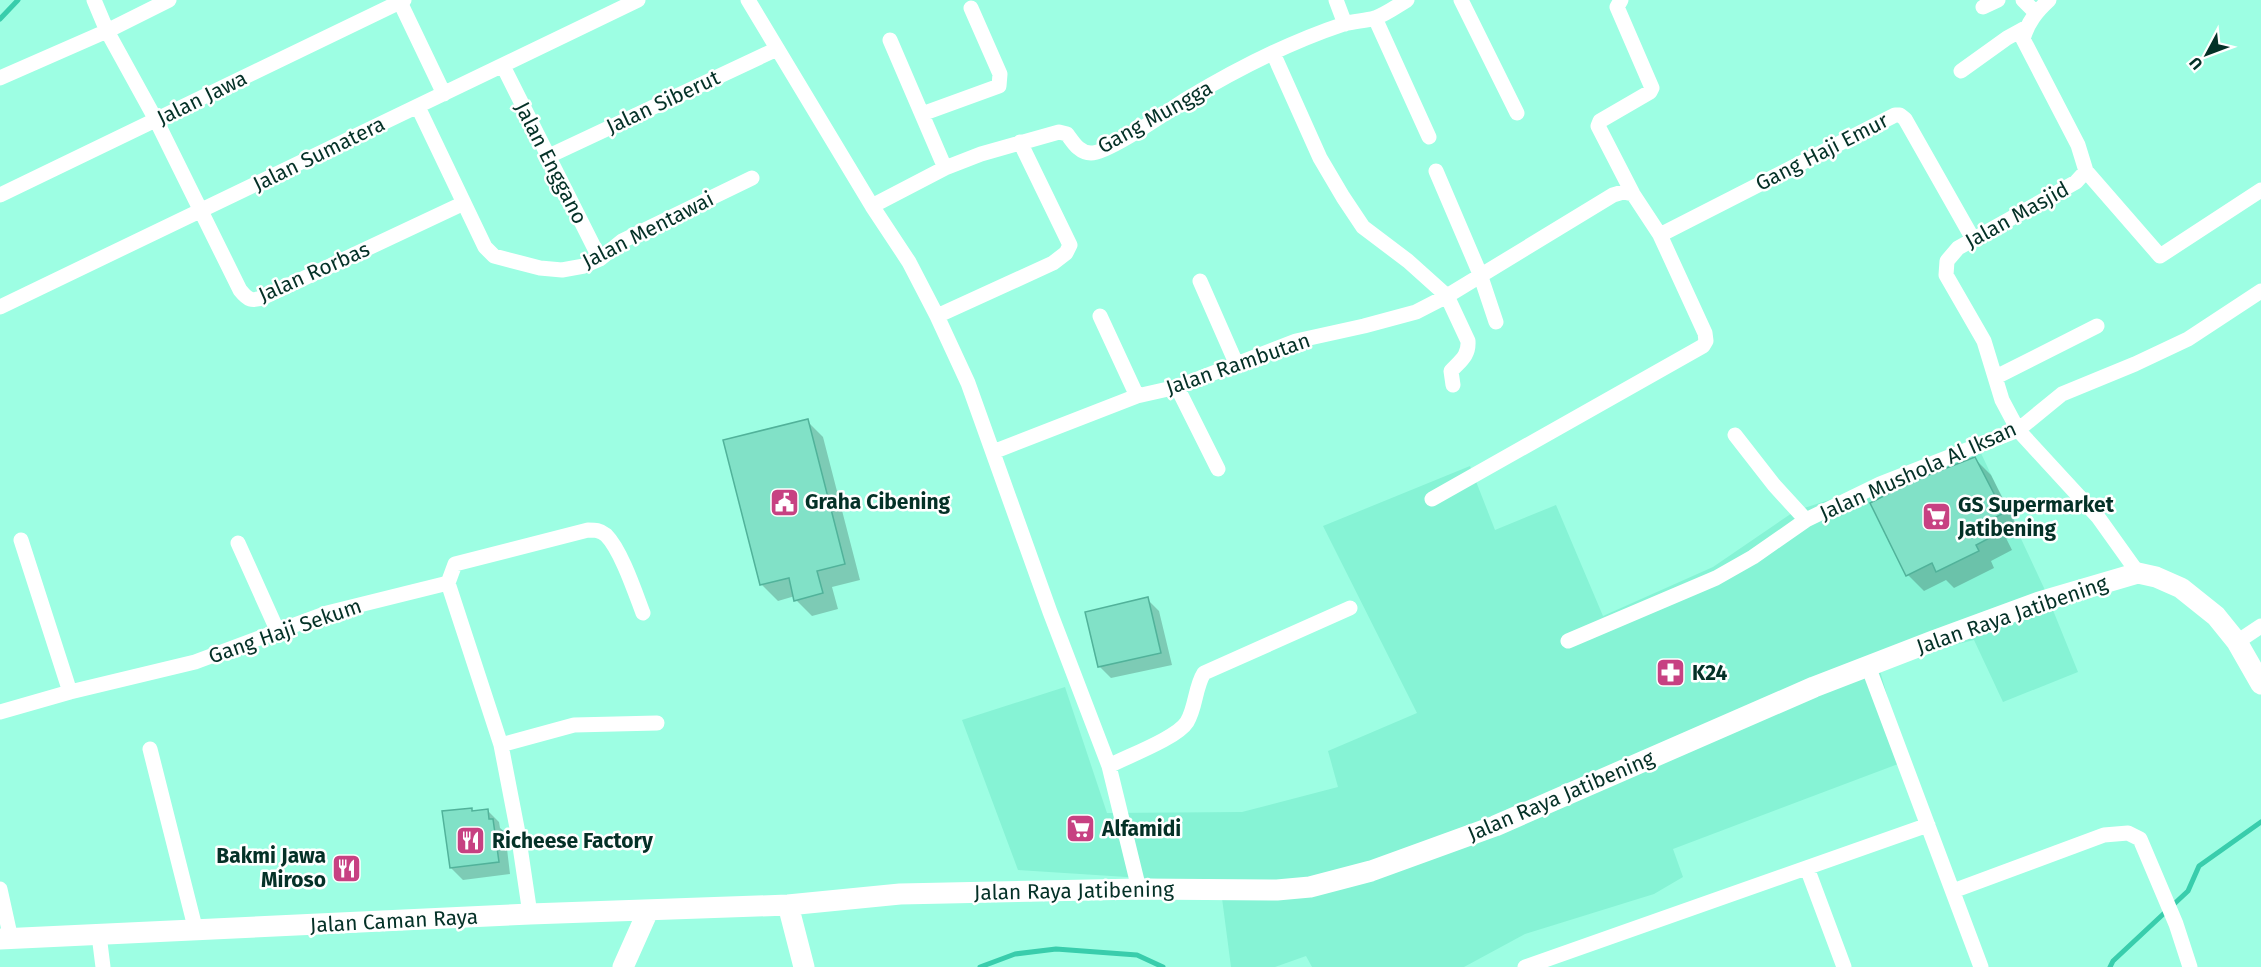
<svg xmlns="http://www.w3.org/2000/svg" width="2261" height="967" viewBox="0 0 2261 967" font-family="'Fira Sans',sans-serif">
<style>
.built{fill:#86f3d5}
.shadow{fill:#0003}
.lines{fill:none;stroke-linecap:round;stroke-linejoin:round}
.stream{stroke:#39cdac;stroke-width:5}
.building{fill:#81e1c7;stroke:#51b29a;stroke-width:1.5}
.street{stroke:#fff;stroke-width:15}
.secondary{stroke:#fff;stroke-width:21}
.labels{text-anchor:middle;dominant-baseline:central;stroke-width:5;stroke-linejoin:round;paint-order:stroke}
.street-label{font-size:21px;fill:#043127;stroke:#fff}
.poi-label{font-size:21px;font-weight:bold;fill:#043127;stroke:#fff;text-anchor:start}
</style>
<rect width="100%" height="100%" fill="#9dfee3"/>
<path class="built" d="M 1980,451 L 2044,588 L 2078,672 L 2003,702 L 1974,640 L 1878,664 L 1906,761 L 1673,849 L 1683,877 L 1654,894 L 1525,934 L 1464,967 L 1312,967 L 1306,956 L 1275,967 L 1231,967 L 1220,883 L 1018,870 L 962,720 L 1065,687 L 1107,813 L 1242,812 L 1338,787 L 1328,751 L 1417,713 L 1323,526 L 1470,466 L 1495,530 L 1556,505 L 1603,616 L 1713,567 L 1795,511 Z"/>
<path class="shadow" d="M 807,421 L 823,437 L 860,580 L 832,587 L 838,609 L 812,616 L 796,600 L 795,596 L 778,601 L 762,585 Z
M 1975,459 L 1991,475 L 2019,530 L 2005,536 L 2012,550 L 1991,561 L 1994,568 L 1954,588 L 1946,580 L 1924,591 L 1908,575 L 1872,504 Z
M 1147,599 L 1159,611 L 1172,665 L 1111,678 L 1099,666 Z
M 471,809 L 474,812 L 487,810 L 499,822 L 500,828 L 505,832 L 510,874 L 463,880 L 451,868 Z"/>
<g class="lines">
<path class="stream" d="M 0,19 L 18,0
M 980,967 L 1015,954 L 1056,949 L 1137,955 L 1163,967
M 2110,967 L 2113,961 L 2188,891 L 2199,866 L 2261,822"/>
</g>
<path class="building" d="M 808,419 L 845,564 L 817,571 L 823,593 L 794,601 L 789,578 L 760,585 L 723,440 Z
M 1975,457 L 2004,513 L 1990,520 L 1997,534 L 1976,545 L 1979,551 L 1936,572 L 1932,563 L 1906,576 L 1870,503 L 1913,481 Z
M 1148,597 L 1161,653 L 1098,667 L 1085,612 Z
M 472,808 L 472,811 L 488,809 L 489,819 L 493,819 L 499,862 L 450,868 L 442,811 Z"/>
<g class="lines">
<path class="street" d="M 94,0 L 107,31 L 156,120 L 240,290 C 248,300 252,302 264,297 L 464,203
M 399,0 L 444,94
M 748,0 L 872,206 L 909,262 L 937,316 L 968,383 L 1050,612 L 1109,766 L 1139,889
M 1336,0 L 1345,24
M 1461,0 L 1517,113
M 1621,0 L 1617,7 L 1652,88 L 1650,92 L 1600,121 L 1598,126 L 1633,194 L 1660,235 L 1895,115 L 1900,115 L 1905,119 L 1973,239
M 2023,0 L 2035,12
M 2049,0 C 2036,12 2028,22 2023,39 L 2078,145 L 2086,171 L 2076,182 L 1958,248 L 1947,261 L 1946,275 L 1984,341 L 2002,400 L 2018,430 L 2098,517 L 2138,573
M 1983,7 L 1998,0
M 1375,18 L 1429,137
M 890,40 L 945,168
M 1273,53 L 1320,158 L 1343,197 L 1363,227 L 1408,261 L 1447,296 L 1468,341 C 1469,356 1460,361 1451,371 L 1453,385
M 503,66 L 600,259
M 1961,71 L 2007,38 L 2027,27
M 0,78 L 107,31 L 169,0
M 418,107 L 485,247 L 494,256 L 540,268 L 562,270 L 584,266 L 600,259 L 622,241 L 752,178
M 922,114 L 999,86 L 1000,74 L 971,8
M 549,156 L 777,49
M 1436,171 L 1480,274 L 1496,322
M 2086,171 L 2160,256 L 2261,190
M 0,195 L 404,0
M 872,206 L 945,168 L 981,154 L 1059,132 L 1067,134 C 1073,142 1079,153 1091,153 C 1109,153 1169,110 1187,99 C 1235,70 1290,42 1344,24 C 1354,21 1365,21 1375,18 C 1386,14 1397,6 1407,0
M 1200,281 L 1236,363
M 0,307 L 638,0
M 937,316 L 1053,263 L 1066,253 L 1070,245 L 1020,142
M 1100,316 L 1137,396
M 1996,377 L 2097,326
M 1177,387 L 1218,469
M 1735,435 L 1774,485 L 1806,520
M 993,452 L 1137,396 L 1177,387 L 1296,341 L 1364,326 L 1416,312 L 1447,296 L 1613,195 L 1623,192 L 1633,194
M 1432,499 L 1703,346 L 1706,341 L 1705,333 L 1660,235
M 21,540 L 70,692
M 238,543 L 278,632
M 448,583 L 501,745 L 518,833 L 530,914
M 448,583 L 455,564 L 588,530 C 595,530 600,530 606,535 C 621,550 635,592 643,613
M 1568,641 L 1716,578 L 1753,557 L 1806,520 L 1880,484 L 2018,430 L 2062,394 L 2135,364 L 2188,339 L 2261,291
M 2237,642 L 2261,626
M 1868,666 L 1981,967
M 0,712 L 70,692 L 195,662 L 327,613 L 448,583
M 501,745 L 574,725 L 657,723
M 150,749 L 196,931
M 1109,766 C 1128,756 1177,738 1187,722 C 1196,707 1195,687 1204,673 L 1350,608
M 1807,868 L 1844,967
M 0,889 L 11,939
M 1953,891 L 2104,835 L 2128,833 L 2140,839 L 2176,924 L 2190,967
M 99,935 L 103,967
M 1525,967 L 1928,825"/>
<path class="secondary" d="M 788,905 L 804,967
M 0,939 L 530,914 L 788,905 L 900,894 L 1139,889 L 1277,890 L 1310,887 L 1371,871 L 1495,826 L 1814,687 L 1933,641 L 2039,602 L 2138,573 L 2156,577 L 2181,588 L 2216,616 L 2237,642 L 2261,684
M 623,967 L 648,911"/>
</g>
<defs>
<symbol id="civic-square" viewBox="-11 -11 22 22"><rect x="-9" y="-9" width="18" height="18" rx="4" fill="#c74182" stroke="#fff"/><path d="M-.6-6.5H3V-4.5H.6V-3L4-1V1h2V6H-6V1h2V-1L-.6-3ZM-1.2 2.5V6h2.4V2.5Z" fill="#fff"/></symbol>
<symbol id="supermarket-square" viewBox="-11 -11 22 22"><rect x="-9" y="-9" width="18" height="18" rx="4" fill="#c74182" stroke="#fff"/><path d="M-6-5.5h2.5l.6 2H6L4.5 2H-2.5L-4.4-4H-6ZM-1.5 3.2a1.3 1.3 0 1 0 .1 0ZM3 3.2a1.3 1.3 0 1 0 .1 0Z" fill="#fff"/></symbol>
<symbol id="pharmacy-square" viewBox="-11 -11 22 22"><rect x="-9" y="-9" width="18" height="18" rx="4" fill="#c74182" stroke="#fff"/><path d="M-2-6h4v4h4v4h-4v4h-4v-4h-4v-4h4Z" fill="#fff"/></symbol>
<symbol id="restaurant-square" viewBox="-11 -11 22 22"><rect x="-9" y="-9" width="18" height="18" rx="4" fill="#c74182" stroke="#fff"/><path d="M-5-6h1v4h1v-4h1v4h1v-4h1v5L-1.5 .5V6h-2V.5L-5-1ZM5-6V6H3V1.5H1.5Q1.5-4 5-6Z" fill="#fff"/></symbol>
</defs>
<g fill-rule="evenodd">
<use href="#civic-square" x="768" y="486" width="33" height="33"/>
<use href="#supermarket-square" x="1920" y="500" width="33" height="33"/>
<use href="#pharmacy-square" x="1654" y="656" width="33" height="33"/>
<use href="#supermarket-square" x="1064" y="812" width="33" height="33"/>
<use href="#restaurant-square" x="454" y="824" width="33" height="33"/>
<use href="#restaurant-square" x="330" y="852" width="33" height="33"/>
</g>
<g class="labels">
<g class="street-label">
<text transform="translate(202 98) rotate(-26)">Jalan Jawa</text>
<text transform="translate(663 102) rotate(-25)">Jalan Siberut</text>
<text transform="translate(1155 117) rotate(-29)">Gang Mungga</text>
<text transform="translate(1822 152) rotate(-27)">Gang Haji Emur</text>
<text transform="translate(319 154) rotate(-26)">Jalan Sumatera</text>
<text transform="translate(551 163) rotate(63)">Jalan Enggano</text>
<text transform="translate(2017 215) rotate(-29)">Jalan Masjid</text>
<text transform="translate(648 230) rotate(-27)">Jalan Mentawai</text>
<text transform="translate(314 272) rotate(-24)">Jalan Rorbas</text>
<text transform="translate(1238 364) rotate(-19)">Jalan Rambutan</text>
<text transform="translate(1918 471) rotate(-24)">Jalan Mushola Al Iksan</text>
<text transform="translate(2012 615) rotate(-19)">Jalan Raya Jatibening</text>
<text transform="translate(285 631) rotate(-19)">Gang Haji Sekum</text>
<text transform="translate(1561 796) rotate(-23)">Jalan Raya Jatibening</text>
<text transform="translate(1074 891) rotate(-1)">Jalan Raya Jatibening</text>
<text transform="translate(394 921) rotate(-3)">Jalan Caman Raya</text>
</g>
<g class="poi-label">
<text x="805" y="502">Graha Cibening</text>
<text x="1958" y="505">GS Supermarket<tspan x="1958" dy="24">Jatibening</tspan></text>
<text x="1692" y="673">K24</text>
<text x="1102" y="829">Alfamidi</text>
<text x="492" y="841">Richeese Factory</text>
<text x="326" y="856" text-anchor="end">Bakmi Jawa<tspan x="326" dy="24">Miroso</tspan></text>
</g>
</g>
<g transform="translate(2207 54) rotate(229)" stroke="#ffffff" stroke-width="4.5" paint-order="stroke">
<path d="M0-4.5L10 22L0 15L-10 22Z" fill="#043127"/>
<text y="-9" font-size="16" font-weight="bold" text-anchor="middle" fill="#043127">U</text>
</g>
</svg>
